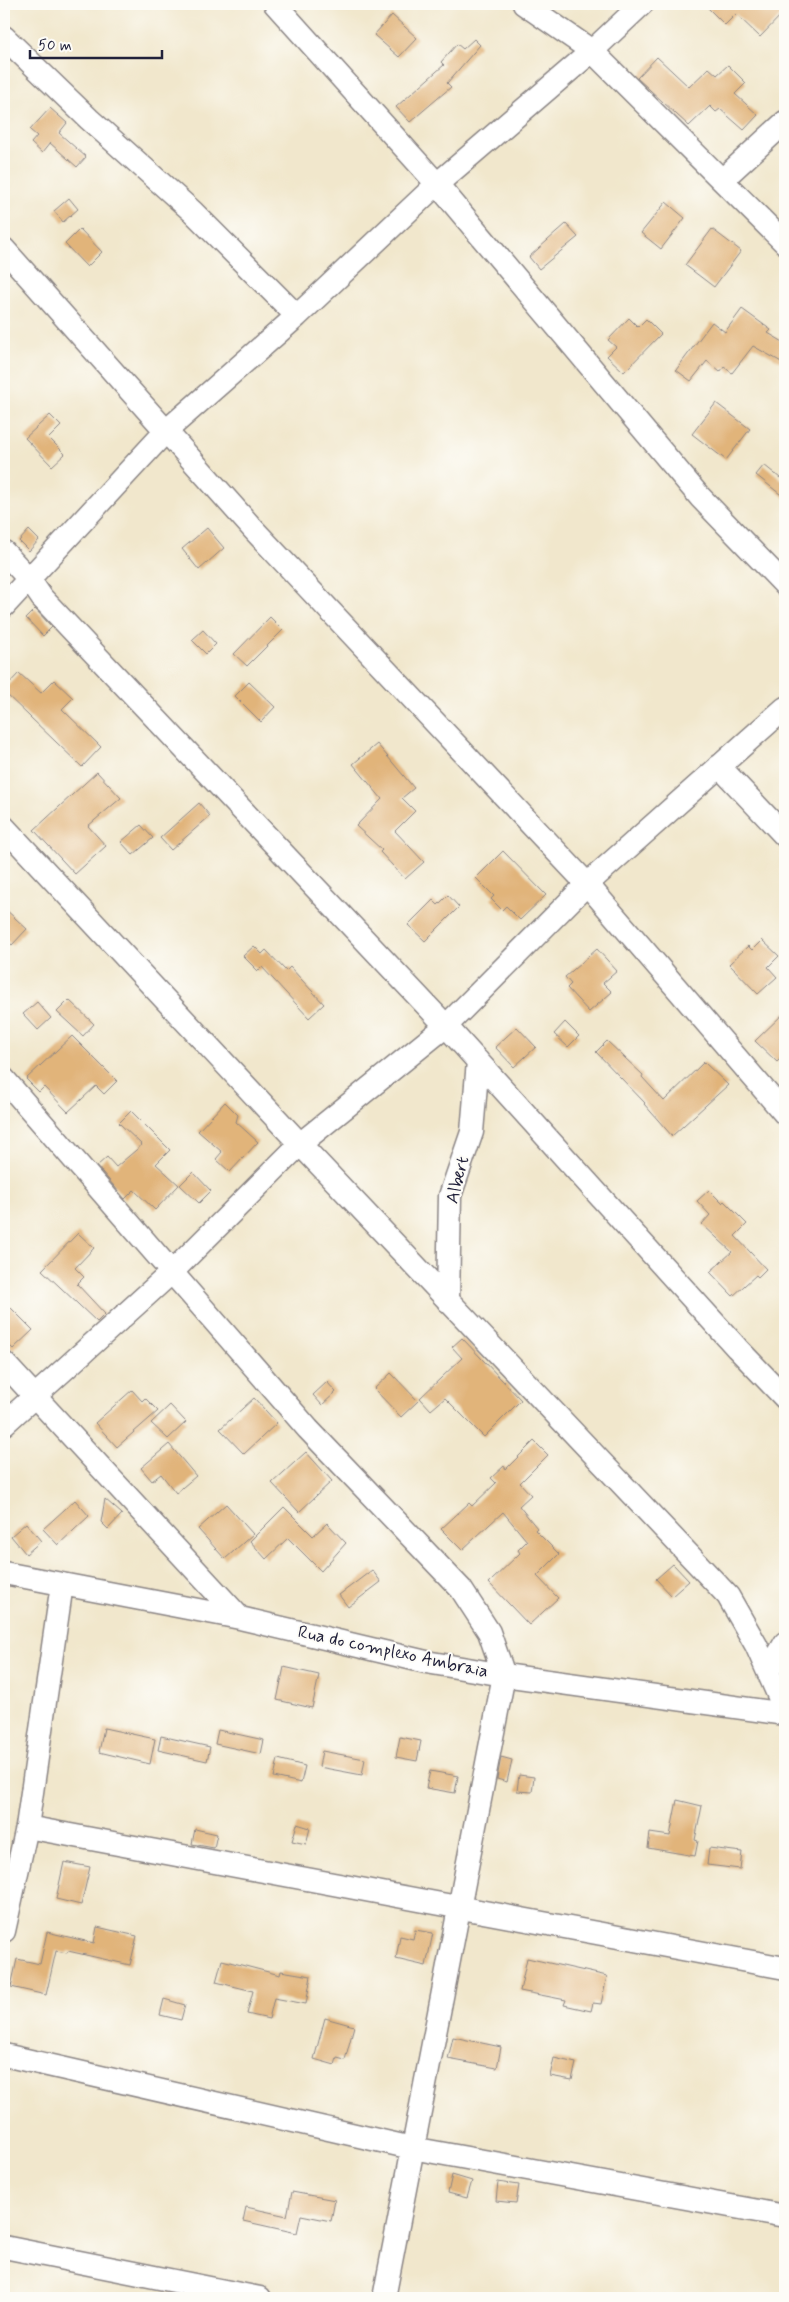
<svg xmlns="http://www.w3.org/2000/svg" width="789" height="2302" viewBox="0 0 789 2302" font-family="Mynerve,sans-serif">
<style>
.building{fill:#e1b47a}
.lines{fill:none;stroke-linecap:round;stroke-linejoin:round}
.minor-casing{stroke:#8a8484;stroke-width:25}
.minor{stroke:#fff;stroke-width:22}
.labels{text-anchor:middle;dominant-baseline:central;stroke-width:4;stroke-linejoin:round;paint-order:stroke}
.street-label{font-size:18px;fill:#22223b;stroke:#fdfcf7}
</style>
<rect width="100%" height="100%" fill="#fdfcf7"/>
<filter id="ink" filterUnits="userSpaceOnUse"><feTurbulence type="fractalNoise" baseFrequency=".02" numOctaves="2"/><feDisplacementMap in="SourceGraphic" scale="10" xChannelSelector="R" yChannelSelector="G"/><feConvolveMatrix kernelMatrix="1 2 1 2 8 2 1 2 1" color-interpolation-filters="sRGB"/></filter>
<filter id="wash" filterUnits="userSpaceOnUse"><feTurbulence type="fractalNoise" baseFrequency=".0096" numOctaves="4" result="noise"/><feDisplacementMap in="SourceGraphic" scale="20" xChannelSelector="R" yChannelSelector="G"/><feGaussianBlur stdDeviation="1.12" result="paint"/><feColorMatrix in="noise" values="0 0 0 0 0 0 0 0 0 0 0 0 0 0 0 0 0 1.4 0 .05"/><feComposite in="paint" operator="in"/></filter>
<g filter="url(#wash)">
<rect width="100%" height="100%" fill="#f1e7cc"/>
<g id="blocks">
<path class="building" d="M 704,4 L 785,4 L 785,11 L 760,37 L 736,14 L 725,25 Z
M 392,15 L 417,38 L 399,57 L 374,35 Z
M 474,39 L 480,45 L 447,83 L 451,87 L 410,122 L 396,107 L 444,65 L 441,62 L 457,44 L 463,49 Z
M 657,57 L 689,87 L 709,68 L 717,75 L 728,65 L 746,83 L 735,94 L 758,115 L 744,130 L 720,109 L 716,112 L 710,106 L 689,126 L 637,78 Z
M 50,108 L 67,123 L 59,133 L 86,157 L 77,167 L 50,143 L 42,153 L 31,143 L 37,136 L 30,130 Z
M 69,198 L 78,209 L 63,222 L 54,211 Z
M 666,202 L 685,218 L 661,249 L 641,233 Z
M 566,224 L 578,237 L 539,269 L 529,257 Z
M 80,229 L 102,252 L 87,267 L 65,244 Z
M 712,229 L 741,251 L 714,287 L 685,265 Z
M 742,309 L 771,330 L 768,333 L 785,343 L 785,364 L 753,346 L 732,373 L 724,367 L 720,372 L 707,361 L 691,381 L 676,370 L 712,322 L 725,332 Z
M 629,318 L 638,327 L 646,319 L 661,334 L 624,372 L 607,356 L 616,347 L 608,340 Z
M 716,403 L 750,429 L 726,460 L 692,434 Z
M 50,415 L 61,426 L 49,438 L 65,454 L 52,466 L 25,438 Z
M 764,465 L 785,482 L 785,498 L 756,475 Z
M 207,528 L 224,548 L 199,570 L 182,549 Z
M 29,530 L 39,540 L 29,551 L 19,541 Z
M 35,609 L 52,627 L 43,636 L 26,618 Z
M 270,617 L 283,630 L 247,666 L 234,654 Z
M 203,630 L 216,644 L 206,654 L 192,640 Z
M 19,673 L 41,693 L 54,680 L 73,698 L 62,709 L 101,747 L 82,767 L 4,692 L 4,689 Z
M 249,682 L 275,707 L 261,722 L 235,696 Z
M 377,744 L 414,788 L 402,798 L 415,811 L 395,831 L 424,862 L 405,879 L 380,852 L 382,850 L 356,826 L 382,799 L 353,764 Z
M 97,772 L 121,798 L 88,826 L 106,846 L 75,874 L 34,830 Z
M 199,803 L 210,816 L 171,850 L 160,838 Z
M 141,825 L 153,838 L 133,855 L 121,842 Z
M 503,851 L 546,895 L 520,920 L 506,906 L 502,910 L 491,899 L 494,896 L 476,878 Z
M 448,895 L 459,907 L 425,941 L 408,925 L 433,900 L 438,905 Z
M 4,908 L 27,929 L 12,945 L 4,938 Z
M 762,940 L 779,956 L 768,967 L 777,977 L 758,994 L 729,964 L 748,946 L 752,950 Z
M 254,946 L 262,954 L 266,950 L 286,971 L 290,967 L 324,1004 L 309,1018 L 262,967 L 258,971 L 243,956 Z
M 597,949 L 617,971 L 603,983 L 612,992 L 589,1012 L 567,988 L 571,984 L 565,977 Z
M 69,1000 L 94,1024 L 83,1036 L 57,1012 Z
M 37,1002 L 51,1018 L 38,1030 L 23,1014 Z
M 785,1012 L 785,1054 L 777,1062 L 755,1041 Z
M 565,1022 L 579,1036 L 568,1047 L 554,1034 Z
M 517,1027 L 536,1047 L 514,1067 L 495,1047 Z
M 72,1036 L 117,1081 L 104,1094 L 96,1086 L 68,1112 L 44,1087 L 39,1092 L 26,1079 Z
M 607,1041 L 643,1075 L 642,1077 L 664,1101 L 704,1062 L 728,1085 L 672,1136 L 644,1104 L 645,1103 L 596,1052 Z
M 225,1102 L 238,1115 L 236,1122 L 258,1142 L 230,1172 L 216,1159 L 222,1152 L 198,1131 Z
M 131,1111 L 170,1150 L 156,1164 L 179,1185 L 155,1210 L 134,1190 L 125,1199 L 97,1166 L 107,1157 L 116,1167 L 142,1145 L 119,1123 Z
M 193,1172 L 211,1191 L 199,1203 L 180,1185 Z
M 709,1190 L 722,1203 L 724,1201 L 747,1224 L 735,1236 L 766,1269 L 758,1277 L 756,1275 L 733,1296 L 710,1272 L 732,1252 L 702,1224 L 710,1215 L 697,1201 Z
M 78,1233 L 94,1248 L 75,1268 L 84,1277 L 77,1284 L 105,1314 L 97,1322 L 42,1270 Z
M 4,1301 L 33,1330 L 13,1349 L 4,1340 Z
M 462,1338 L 521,1400 L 484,1437 L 445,1398 L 431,1410 L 420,1398 L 462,1358 L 452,1347 Z
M 391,1373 L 418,1401 L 401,1417 L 374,1389 Z
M 327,1382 L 336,1392 L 322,1405 L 313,1395 Z
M 132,1390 L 142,1401 L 145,1398 L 158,1411 L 117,1447 L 95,1423 Z
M 254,1398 L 277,1423 L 244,1454 L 220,1429 Z
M 170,1405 L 186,1422 L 168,1439 L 151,1423 Z
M 534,1441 L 548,1455 L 520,1483 L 531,1495 L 519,1506 L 537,1528 L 535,1530 L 559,1554 L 537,1576 L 558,1598 L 529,1625 L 489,1583 L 520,1553 L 518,1550 L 527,1541 L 503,1512 L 462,1550 L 441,1529 L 469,1503 L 472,1506 L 496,1483 L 491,1478 L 504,1466 L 506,1469 Z
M 169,1444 L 196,1476 L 176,1493 L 161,1474 L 152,1481 L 141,1468 Z
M 306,1452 L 332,1481 L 299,1512 L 272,1483 Z
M 105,1499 L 122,1514 L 108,1529 L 101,1522 Z
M 75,1500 L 89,1516 L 58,1545 L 43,1529 Z
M 226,1504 L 253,1534 L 225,1559 L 198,1529 Z
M 284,1507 L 313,1536 L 327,1523 L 346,1543 L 321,1571 L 288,1538 L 266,1559 L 250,1541 Z
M 26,1523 L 41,1541 L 26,1554 L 11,1536 Z
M 673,1564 L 689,1581 L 672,1596 L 656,1579 Z
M 372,1570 L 381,1582 L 348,1607 L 339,1595 Z
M 284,1667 L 319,1675 L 312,1708 L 277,1700 Z
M 104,1728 L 155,1739 L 150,1764 L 99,1752 Z
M 218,1730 L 264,1740 L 261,1754 L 215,1744 Z
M 161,1736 L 210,1747 L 207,1761 L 158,1750 Z
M 400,1737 L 421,1741 L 417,1761 L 396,1757 Z
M 322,1751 L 365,1759 L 362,1775 L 319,1767 Z
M 501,1757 L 512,1760 L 507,1782 L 497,1779 Z
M 278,1759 L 305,1766 L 301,1783 L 274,1777 Z
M 430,1771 L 458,1776 L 455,1793 L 426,1788 Z
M 519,1775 L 534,1777 L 532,1792 L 517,1791 Z
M 677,1800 L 702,1806 L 695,1840 L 698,1841 L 695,1856 L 648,1848 L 650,1833 L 670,1836 Z
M 297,1824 L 310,1828 L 306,1844 L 292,1841 Z
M 195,1829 L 217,1834 L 214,1848 L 192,1844 Z
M 709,1848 L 742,1852 L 740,1869 L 707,1865 Z
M 64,1862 L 90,1867 L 81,1905 L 56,1899 Z
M 97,1927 L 137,1936 L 130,1965 L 68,1951 L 67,1953 L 56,1951 L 46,1995 L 11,1987 L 17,1959 L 40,1964 L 47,1932 L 94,1943 Z
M 415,1930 L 433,1933 L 426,1966 L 396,1959 L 400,1936 L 413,1939 Z
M 527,1958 L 607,1976 L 601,2004 L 593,2003 L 591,2011 L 564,2005 L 566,2000 L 520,1991 Z
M 222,1960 L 280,1975 L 281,1971 L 311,1976 L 306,2004 L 274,1998 L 269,2019 L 247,2014 L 253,1991 L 216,1982 Z
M 164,1999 L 185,2005 L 181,2020 L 160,2015 Z
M 325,2018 L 354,2026 L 345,2060 L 337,2058 L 335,2065 L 314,2059 Z
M 453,2037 L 501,2047 L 497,2068 L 448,2059 Z
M 554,2058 L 576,2063 L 572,2080 L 550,2076 Z
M 452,2175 L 472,2181 L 467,2198 L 448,2193 Z
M 498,2182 L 519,2185 L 516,2203 L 496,2201 Z
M 292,2192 L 335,2200 L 331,2221 L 301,2215 L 297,2233 L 243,2221 L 246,2207 L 287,2216 Z"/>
</g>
</g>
<g filter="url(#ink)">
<use href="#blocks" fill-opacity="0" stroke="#8a8484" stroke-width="1"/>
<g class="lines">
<defs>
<path id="minor" d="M 275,4 L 437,184 L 700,497 L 785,585
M 524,4 L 592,51 L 785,243
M 4,37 L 89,119 L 193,212 L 297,316
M 722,180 L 785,122
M 4,249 L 254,530 L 587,884 L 785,1114
M 4,552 L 29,579 L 42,598 L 446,1026 L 737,1348 L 785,1398
M 4,606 L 166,431 L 297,316 L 437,184 L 592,51 L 642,4
M 719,766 L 785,836
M 4,827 L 300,1144 L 728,1596 L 756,1645 L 785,1710
M 4,1079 L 308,1429 L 461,1589 L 489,1632 L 504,1675 L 384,2298
M 448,1301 L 450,1196 L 472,1132 L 478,1061
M 4,1363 L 240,1618
M 4,1424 L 172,1272 L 300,1144 L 446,1026 L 587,884 L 785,708
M 4,1573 L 240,1618 L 426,1662 L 504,1675 L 785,1714
M 768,1672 L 785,1643
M 27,1827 L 785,1968
M 4,1931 L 27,1827 L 62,1584
M 4,2055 L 412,2148 L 785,2216
M 4,2247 L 260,2298"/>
</defs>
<use href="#minor" class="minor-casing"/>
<use href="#minor" class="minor"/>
</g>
</g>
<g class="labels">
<g class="street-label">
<text transform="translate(458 1180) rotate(-76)">Albert</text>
<text transform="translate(393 1652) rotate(12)">Rua do complexo Ambraia</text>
</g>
</g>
<rect width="789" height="2302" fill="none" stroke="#fdfcf7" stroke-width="20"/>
<path d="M30 50v8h132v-8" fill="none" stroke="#22223b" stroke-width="2.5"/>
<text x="38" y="50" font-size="15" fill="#22223b" stroke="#fdfcf7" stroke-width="4" paint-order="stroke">50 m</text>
</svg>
